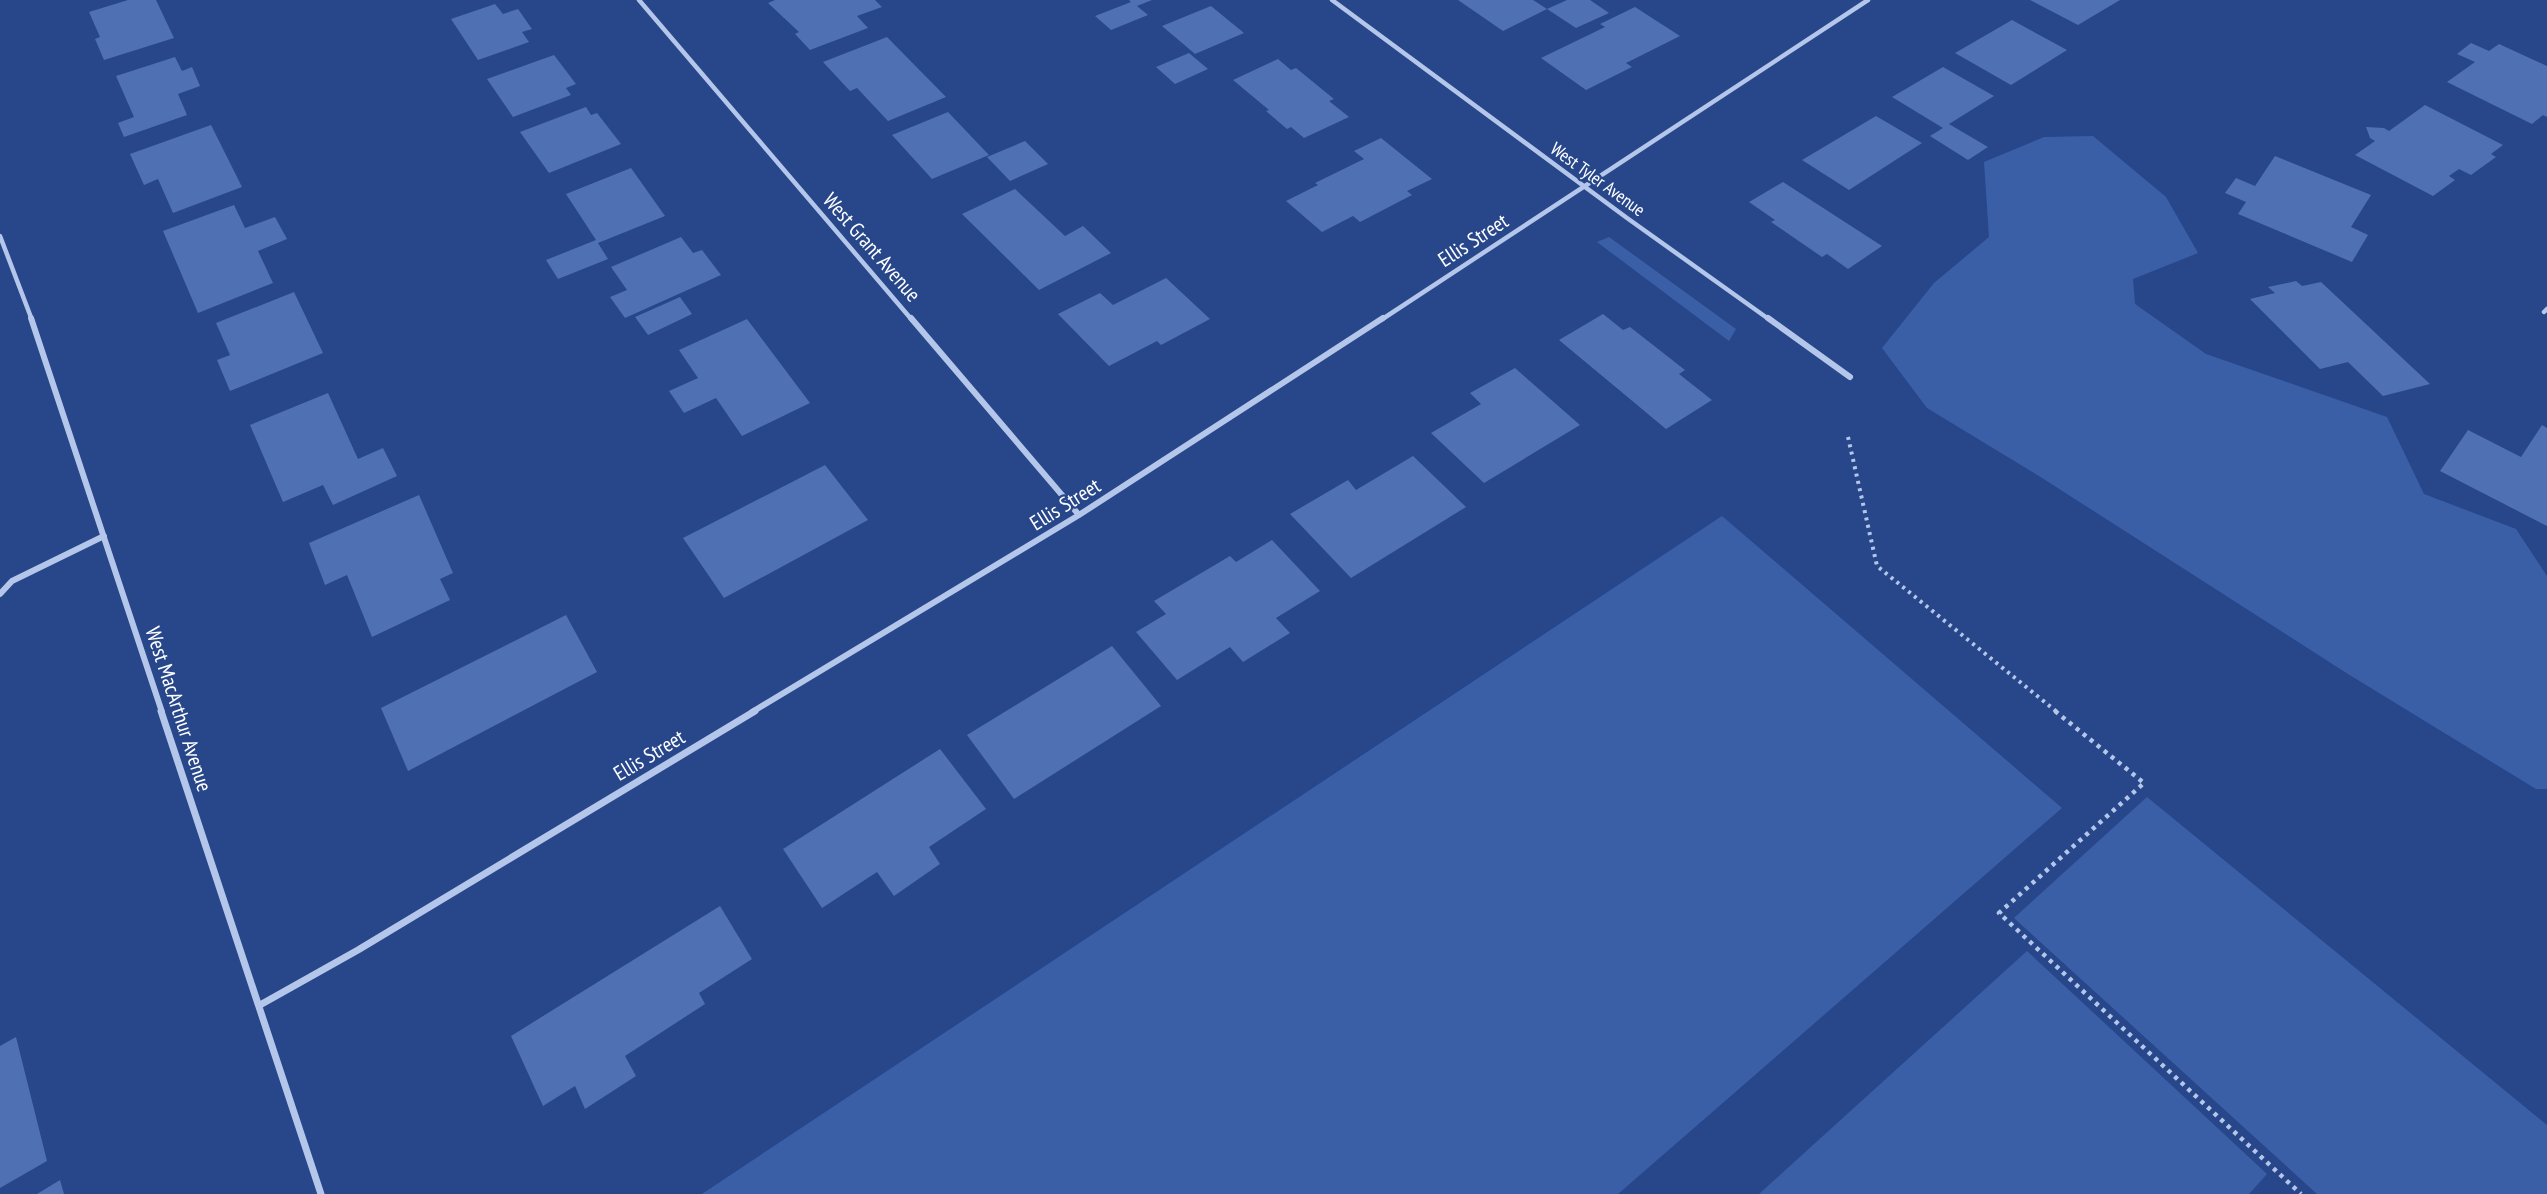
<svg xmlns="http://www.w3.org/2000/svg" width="2547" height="1194" viewBox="0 0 2547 1194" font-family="'PT Sans Narrow',sans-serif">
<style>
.green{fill:#3b5fa7}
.building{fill:#4f70b2}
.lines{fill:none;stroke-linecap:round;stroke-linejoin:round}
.path-far1{stroke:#b4c6ea;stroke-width:4;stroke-dasharray:3 4.5;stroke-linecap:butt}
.path{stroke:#b4c6ea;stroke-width:4.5;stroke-dasharray:4 5;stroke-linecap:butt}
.minor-far2{stroke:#b4c6ea;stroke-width:4.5}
.minor-far1{stroke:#b4c6ea;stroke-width:6}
.minor{stroke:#b4c6ea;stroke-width:7}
.labels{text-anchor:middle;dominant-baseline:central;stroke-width:4.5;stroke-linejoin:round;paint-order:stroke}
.far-street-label{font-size:18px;fill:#fff;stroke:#27478a}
.street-label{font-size:21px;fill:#fff;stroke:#27478a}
</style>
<rect width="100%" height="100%" fill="#27478a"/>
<path class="green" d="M 2093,136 L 2166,197 L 2198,253 L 2133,279 L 2135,304 L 2206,354 L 2387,417 L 2424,494 L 2516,529 L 2547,576 L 2547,789 L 2536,789 L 2348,674 L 2039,476 L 1927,408 L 1882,348 L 1934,283 L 1989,237 L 1984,162 L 2044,137 Z
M 1609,237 L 1736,329 L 1729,341 L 1597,242 Z
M 1722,516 L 2062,808 L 1618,1194 L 702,1194 Z
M 2147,797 L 2547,1125 L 2547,1194 L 2317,1194 L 2014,918 Z
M 2027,951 L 2267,1174 L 2249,1194 L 1759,1194 Z"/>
<path class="building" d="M 128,0 L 156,0 L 174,38 L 104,60 L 95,39 L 100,37 L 89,12 Z
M 775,0 L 875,0 L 882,7 L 857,16 L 868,28 L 810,50 L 795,34 L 799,32 L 768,3 Z
M 1129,0 L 1152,0 L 1137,6 L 1148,15 L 1111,30 L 1095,16 L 1131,2 Z
M 1458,0 L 1533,0 L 1547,9 L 1503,31 Z
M 1567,0 L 1590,0 L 1609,13 L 1576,28 L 1547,9 Z
M 2030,0 L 2120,0 L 2078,25 Z
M 495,4 L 503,14 L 518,9 L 532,29 L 522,32 L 529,42 L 478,60 L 451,19 Z
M 1211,6 L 1244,33 L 1195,54 L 1162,26 Z
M 1635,7 L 1680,36 L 1626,63 L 1632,67 L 1586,90 L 1541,58 L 1605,27 L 1600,24 Z
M 2012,20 L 2067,50 L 2011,85 L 1955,53 Z
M 887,37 L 946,97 L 888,121 L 857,88 L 850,91 L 823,62 Z
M 2471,43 L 2489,51 L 2499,44 L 2547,66 L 2547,117 L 2543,115 L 2532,124 L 2447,82 L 2475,62 L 2457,54 Z
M 1189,53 L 1208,69 L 1175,84 L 1156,67 Z
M 554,55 L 576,84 L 566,88 L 571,95 L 513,117 L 487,79 Z
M 175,57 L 182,71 L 192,67 L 200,86 L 178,94 L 187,115 L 124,137 L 118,123 L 134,117 L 116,76 Z
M 1278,59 L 1291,70 L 1296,68 L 1334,99 L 1329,101 L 1349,117 L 1304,138 L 1291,127 L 1287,129 L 1266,111 L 1269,110 L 1233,80 Z
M 1943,67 L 1994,96 L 1949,124 L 1988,147 L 1968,160 L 1930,136 L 1943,128 L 1892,97 Z
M 2425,105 L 2503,145 L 2491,154 L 2496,157 L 2471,175 L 2459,169 L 2449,176 L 2455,180 L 2433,196 L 2355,155 L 2375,141 L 2370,138 L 2366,127 L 2384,128 L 2389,131 Z
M 586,107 L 591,115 L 597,113 L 621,144 L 549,173 L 520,132 Z
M 948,112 L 989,155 L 932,179 L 892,135 Z
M 1876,116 L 1922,143 L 1849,190 L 1802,160 Z
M 211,125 L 242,187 L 173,213 L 158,179 L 144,185 L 130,154 Z
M 1381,138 L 1432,179 L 1407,191 L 1412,195 L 1360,222 L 1353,216 L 1322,232 L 1286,201 L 1318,185 L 1315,183 L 1364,159 L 1354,151 Z
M 1025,141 L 1048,164 L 1010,181 L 987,157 Z
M 2275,156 L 2371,195 L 2351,227 L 2368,235 L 2352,262 L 2238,214 L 2246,202 L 2225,193 L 2236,178 L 2255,186 Z
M 631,168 L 665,216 L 598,243 L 608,259 L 558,279 L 546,260 L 596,240 L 566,194 Z
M 1783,182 L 1882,246 L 1848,269 L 1827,254 L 1822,257 L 1771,222 L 1775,220 L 1749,202 Z
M 1015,189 L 1065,236 L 1083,226 L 1111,253 L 1039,290 L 962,214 Z
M 234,205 L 245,228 L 275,217 L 287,239 L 258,251 L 273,283 L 198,313 L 163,231 Z
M 681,237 L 693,253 L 702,250 L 721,275 L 625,318 L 610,297 L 627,290 L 611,267 Z
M 1166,278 L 1210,319 L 1161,345 L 1157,341 L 1109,366 L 1058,314 L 1100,293 L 1113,305 Z
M 2296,281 L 2302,286 L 2321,282 L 2430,384 L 2383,396 L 2348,362 L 2320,369 L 2250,299 L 2275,293 L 2268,287 Z
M 294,292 L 323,353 L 230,391 L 217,360 L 230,355 L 216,323 Z
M 680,297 L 692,314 L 648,335 L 635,317 Z
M 1603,314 L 1623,330 L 1630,327 L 1685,370 L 1679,374 L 1712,400 L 1666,429 L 1559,340 Z
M 747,319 L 810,403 L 742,436 L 716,398 L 684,413 L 669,391 L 698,378 L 679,350 Z
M 1515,368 L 1580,425 L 1484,483 L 1431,433 L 1481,404 L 1470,393 Z
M 328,393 L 358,459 L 383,448 L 397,476 L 333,505 L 323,485 L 283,502 L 250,425 Z
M 2542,425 L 2547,428 L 2547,526 L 2440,471 L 2468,430 L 2521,457 Z
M 1413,456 L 1466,507 L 1351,578 L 1290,514 L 1348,480 L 1356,490 Z
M 825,465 L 868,520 L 724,598 L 683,538 Z
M 419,495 L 453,573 L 440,579 L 450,600 L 372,637 L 347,575 L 325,585 L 309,543 Z
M 1272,540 L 1320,591 L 1276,618 L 1290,633 L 1243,662 L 1230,647 L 1177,680 L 1136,632 L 1166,614 L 1154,601 L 1230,556 L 1236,562 Z
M 566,615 L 597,672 L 408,771 L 381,708 Z
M 1112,646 L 1161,706 L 1014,799 L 967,735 Z
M 940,749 L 986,809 L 929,847 L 940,864 L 894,896 L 877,872 L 822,908 L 783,849 Z
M 720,906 L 752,959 L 699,993 L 705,1004 L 625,1056 L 636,1076 L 585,1109 L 575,1086 L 543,1106 L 511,1036 Z
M 16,1037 L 47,1161 L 0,1188 L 0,1046 Z
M 60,1180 L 64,1194 L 37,1194 Z"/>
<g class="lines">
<path class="path-far1" d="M 1848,437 L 1877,566 L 2057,712"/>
<path class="path" d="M 2055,711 L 2144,783 L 1999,913 L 2301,1194"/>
<path class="minor-far2" d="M 639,0 L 912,320
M 1332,0 L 1627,218 L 1770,320
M 0,236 L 32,320
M 2544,312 L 2547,309
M 1381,320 L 1868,0"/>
<path class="minor-far1" d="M 31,318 L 162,712
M 911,318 L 1079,515
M 1768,318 L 1850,377
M 0,594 L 12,581 L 104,536
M 752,712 L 1079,515 L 1383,318"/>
<path class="minor" d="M 161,711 L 321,1194
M 260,1005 L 358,950 L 755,711"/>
</g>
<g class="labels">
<g class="far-street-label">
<text transform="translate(1598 179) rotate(36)">West Tyler Avenue</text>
</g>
<g class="street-label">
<text transform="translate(1473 240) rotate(-33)">Ellis Street</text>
<text transform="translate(872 247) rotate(49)">West Grant Avenue</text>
<text transform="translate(1065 504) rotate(-32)">Ellis Street</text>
<text transform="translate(179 709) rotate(72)">West MacArthur Avenue</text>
<text transform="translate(649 755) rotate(-31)">Ellis Street</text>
</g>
</g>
</svg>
